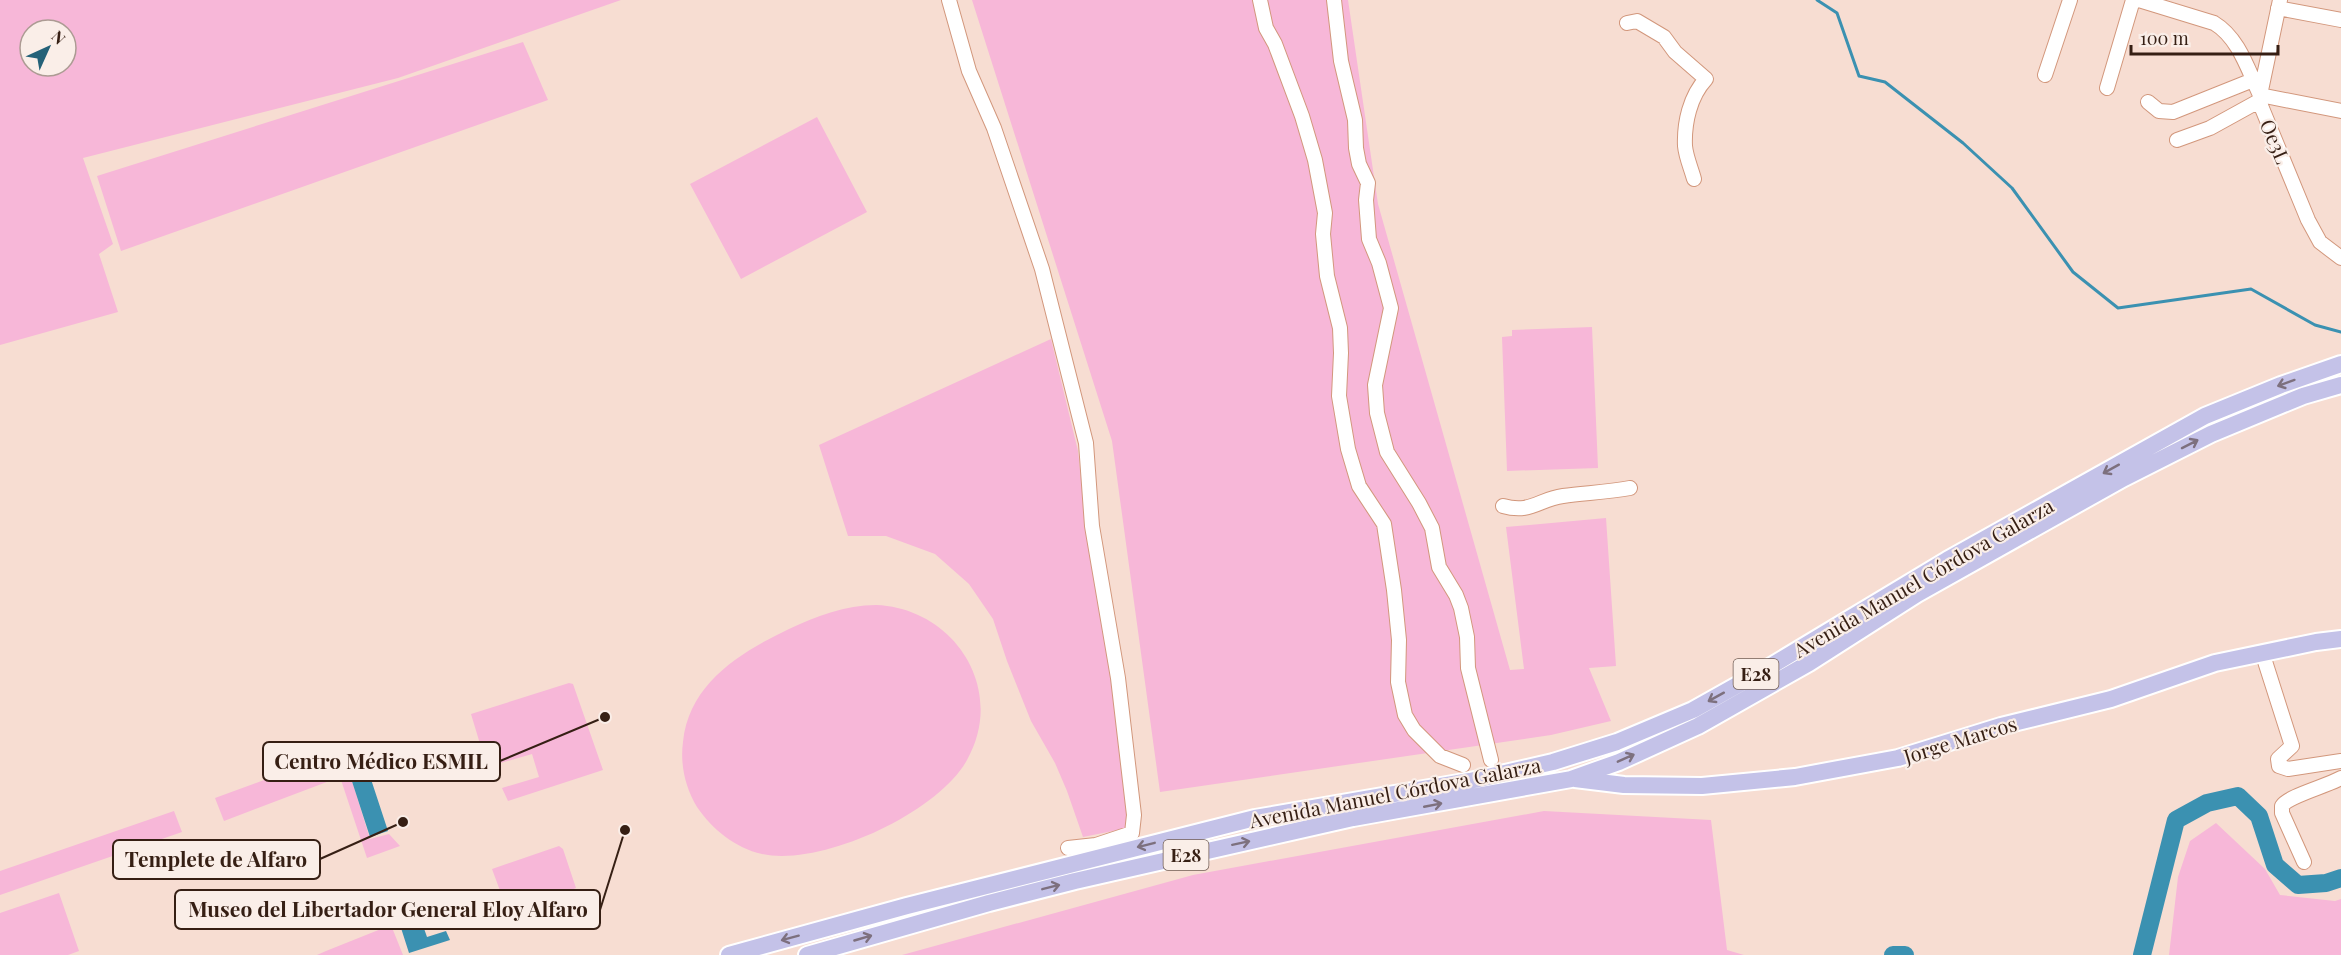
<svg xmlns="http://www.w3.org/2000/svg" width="2341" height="955" viewBox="0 0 2341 955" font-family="'Playfair Display',serif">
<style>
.green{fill:#f7b7d8;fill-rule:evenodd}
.water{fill:#3b91b1}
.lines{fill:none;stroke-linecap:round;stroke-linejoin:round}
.stream{stroke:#3b91b1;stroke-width:3}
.river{stroke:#3b91b1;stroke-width:18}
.minor-casing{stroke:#d2977c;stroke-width:16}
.major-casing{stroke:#fff;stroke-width:20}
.minor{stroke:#fff;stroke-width:14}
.major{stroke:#c4c2e8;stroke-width:16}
.oneway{stroke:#7d707e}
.labels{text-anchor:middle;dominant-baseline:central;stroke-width:4.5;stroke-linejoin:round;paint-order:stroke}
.shield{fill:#faeee8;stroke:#715d54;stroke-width:1.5}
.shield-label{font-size:18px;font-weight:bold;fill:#361f14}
.street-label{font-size:20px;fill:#361f14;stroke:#faeee8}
.leader{fill:none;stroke:#361f14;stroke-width:2}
.callout-dot{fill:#361f14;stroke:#faeee8;stroke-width:2}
.callout{fill:#faeee8;stroke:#361f14;stroke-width:2}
.callout-label{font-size:21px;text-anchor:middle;font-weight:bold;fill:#361f14}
</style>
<rect width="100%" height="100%" fill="#f7ddd2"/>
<path class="green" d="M 0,0 L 621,0 L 398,78 L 83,158 L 113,244 L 99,254 L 118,312 L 0,345 ZM 30,30 L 66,30 L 66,66 L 30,66 Z
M 972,0 L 1348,0 L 1378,204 L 1510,670 L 1524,669 L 1506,527 L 1606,518 L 1616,666 L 1589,668 L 1611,721 L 1551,735 L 1160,792 L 1112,441 Z
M 523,42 L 548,100 L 121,251 L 97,176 Z
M 817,117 L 867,212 L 741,279 L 690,184 Z
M 1592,327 L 1598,468 L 1507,471 L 1502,337 L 1512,336 L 1512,330 Z
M 1051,339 L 1078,451 L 1088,545 L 1111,672 L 1128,828 L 1083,837 L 1067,791 L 1055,763 L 1031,721 L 1007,661 L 993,619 L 969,584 L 935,554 L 886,536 L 848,536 L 819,445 Z
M 876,605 C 954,608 1007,689 967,760 C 938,813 821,867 762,854 C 735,848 712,829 697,807 C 685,787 680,764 683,742 C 689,683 741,652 789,629 C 817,616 845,605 876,605 Z
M 569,683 L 573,684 L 603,770 L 508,801 L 502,788 L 539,777 L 532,754 L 487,767 L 471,714 Z
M 359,745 L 364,758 L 347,765 L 370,839 L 389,834 L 400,846 L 367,858 L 340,777 L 224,821 L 215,798 Z
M 174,811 L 182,832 L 0,895 L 0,871 Z
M 1544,811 L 1711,820 L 1727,950 L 1744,955 L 902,955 L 1193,875 Z
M 2216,823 L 2265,869 L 2280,895 L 2335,901 L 2341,899 L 2341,955 L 2169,955 L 2178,877 L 2190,841 Z
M 559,846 L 563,849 L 576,888 L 509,915 L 492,869 Z
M 59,893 L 79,951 L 68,955 L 0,955 L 0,913 Z
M 391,925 L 403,955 L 317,955 L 326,951 Z"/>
<path class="water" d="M 365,761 L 388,831 L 370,837 L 347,766 Z
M 414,900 L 427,937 L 446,931 L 450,940 L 409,953 L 394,906 Z"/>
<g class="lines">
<path class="stream" d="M 1817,0 L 1837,13 L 1859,76 L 1885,82 L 1963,143 L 2012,188 L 2073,272 L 2118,308 L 2251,289 L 2315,325 L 2341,332"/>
<path class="river" d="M 1893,955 L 1905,955
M 2142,955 L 2176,820 L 2207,803 L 2238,796 L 2259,816 L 2275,865 L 2298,885 L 2326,883 L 2341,878"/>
<defs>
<path id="minor" d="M 949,0 L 969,71 L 994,128 L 1042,269 L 1086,443 L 1092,526 L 1118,678 L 1134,815 L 1132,833 L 1096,845 L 1068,848
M 1260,0 L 1266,28 L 1275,44 L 1302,116 L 1315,160 L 1325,213 L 1323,234 L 1327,276 L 1340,328 L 1341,353 L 1339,396 L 1348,449 L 1359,486 L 1384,524 L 1394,590 L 1399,640 L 1398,682 L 1405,715 L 1414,730 L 1440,756 L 1463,765
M 1334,0 L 1341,61 L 1355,120 L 1356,148 L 1359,164 L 1368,183 L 1366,200 L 1369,239 L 1379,263 L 1391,308 L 1375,385 L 1377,413 L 1387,452 L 1419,503 L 1432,528 L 1439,567 L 1456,595 L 1461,608 L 1467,637 L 1468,668 L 1491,760
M 2139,0 L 2214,23 C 2239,38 2248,70 2260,95 L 2259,101 L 2308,220 L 2320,242 L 2341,258
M 2280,0 L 2260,95 L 2341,111
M 2278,8 L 2341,20
M 1627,23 L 1637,21 L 1664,37 L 1675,52 L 1706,79 C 1690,96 1684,123 1685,146 C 1686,157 1691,168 1694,179
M 2045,75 L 2070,0
M 2107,88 L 2133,0
M 2148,102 L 2159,111 L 2173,112 L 2253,80
M 2177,140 L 2210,128 L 2259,101
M 1503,506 C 1531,514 1539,499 1563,496 C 1586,493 1608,492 1630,488
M 2262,652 L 2292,746 L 2278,759 L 2279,766 L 2288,769 L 2341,761
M 2304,862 L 2282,813 L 2282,806 C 2288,796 2327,786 2341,778"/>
<path id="major" d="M 1575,779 L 1624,785 L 1702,786 L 1795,777 L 1898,758 L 2001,726 L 2111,699 L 2215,663 L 2316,642 L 2341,639
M 729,955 L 907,906 L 1255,818 L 1470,781 L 1553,762 L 1617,742 L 1693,710 L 1766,669 L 1947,560 L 2205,416 L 2281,385 L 2341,364
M 807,955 L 989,903 L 1075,881 L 1353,818 L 1571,779 L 1619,762 L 1698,726 L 1809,663 L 1917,594 L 2124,478 L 2211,434 L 2303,396 L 2341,385"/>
</defs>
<use href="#minor" class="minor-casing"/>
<use href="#major" class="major-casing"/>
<use href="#minor" class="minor"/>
<use href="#major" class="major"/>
</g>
<defs><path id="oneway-shaft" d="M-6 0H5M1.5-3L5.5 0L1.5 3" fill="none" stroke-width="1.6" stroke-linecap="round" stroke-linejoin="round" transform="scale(1.5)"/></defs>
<g class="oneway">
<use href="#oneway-shaft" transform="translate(2286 383) rotate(160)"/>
<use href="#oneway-shaft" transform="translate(2190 444) rotate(-27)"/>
<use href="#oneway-shaft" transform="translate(2111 469) rotate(151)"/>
<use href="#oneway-shaft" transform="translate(1716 697) rotate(151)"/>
<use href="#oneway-shaft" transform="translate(1626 758) rotate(-24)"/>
<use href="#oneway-shaft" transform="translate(1433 805) rotate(-11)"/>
<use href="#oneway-shaft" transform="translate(1241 843) rotate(-12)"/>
<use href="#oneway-shaft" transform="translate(1146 845) rotate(166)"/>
<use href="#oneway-shaft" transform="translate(1051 887) rotate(-14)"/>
<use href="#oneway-shaft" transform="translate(790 938) rotate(165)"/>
<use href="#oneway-shaft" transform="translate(863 938) rotate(-16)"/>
</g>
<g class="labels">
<g class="shield">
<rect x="1733.5" y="659" width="45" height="30" rx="4.5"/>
<rect x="1163.5" y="840" width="45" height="30" rx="4.5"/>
</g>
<g class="shield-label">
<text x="1756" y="674">E28</text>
<text x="1186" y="855">E28</text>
</g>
<g class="street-label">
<text transform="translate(2276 141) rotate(67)">Oe3L</text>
<text transform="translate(1923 577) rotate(-30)">Avenida Manuel Córdova Galarza</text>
<text transform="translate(1960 739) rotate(-17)">Jorge Marcos</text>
<text transform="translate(1395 792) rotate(-11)">Avenida Manuel Córdova Galarza</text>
</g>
</g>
<path class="leader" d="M605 717L500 761M403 822L320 859M625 830L600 910"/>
<g class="callout-dot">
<circle cx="605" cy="717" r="6"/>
<circle cx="403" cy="822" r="6"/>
<circle cx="625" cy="830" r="6"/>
</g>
<g class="callout">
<rect x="263" y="742" width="237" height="39" rx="6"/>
<rect x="113" y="840" width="207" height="39" rx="6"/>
<rect x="175" y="890" width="425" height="39" rx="6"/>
</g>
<g class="callout-label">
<text x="381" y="769">Centro Médico ESMIL</text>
<text x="216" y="867">Templete de Alfaro</text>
<text x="388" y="917">Museo del Libertador General Eloy Alfaro</text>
</g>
<g transform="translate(48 48) rotate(45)"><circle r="28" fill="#faeee8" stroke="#ac9b93" stroke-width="1.5"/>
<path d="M0-4.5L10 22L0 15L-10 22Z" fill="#246178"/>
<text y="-9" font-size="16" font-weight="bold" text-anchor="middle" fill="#361f14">N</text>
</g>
<path d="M2131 45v9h147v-9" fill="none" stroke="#361f14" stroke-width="3"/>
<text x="2140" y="45" font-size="18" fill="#361f14" stroke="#faeee8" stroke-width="4.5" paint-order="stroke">100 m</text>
</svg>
